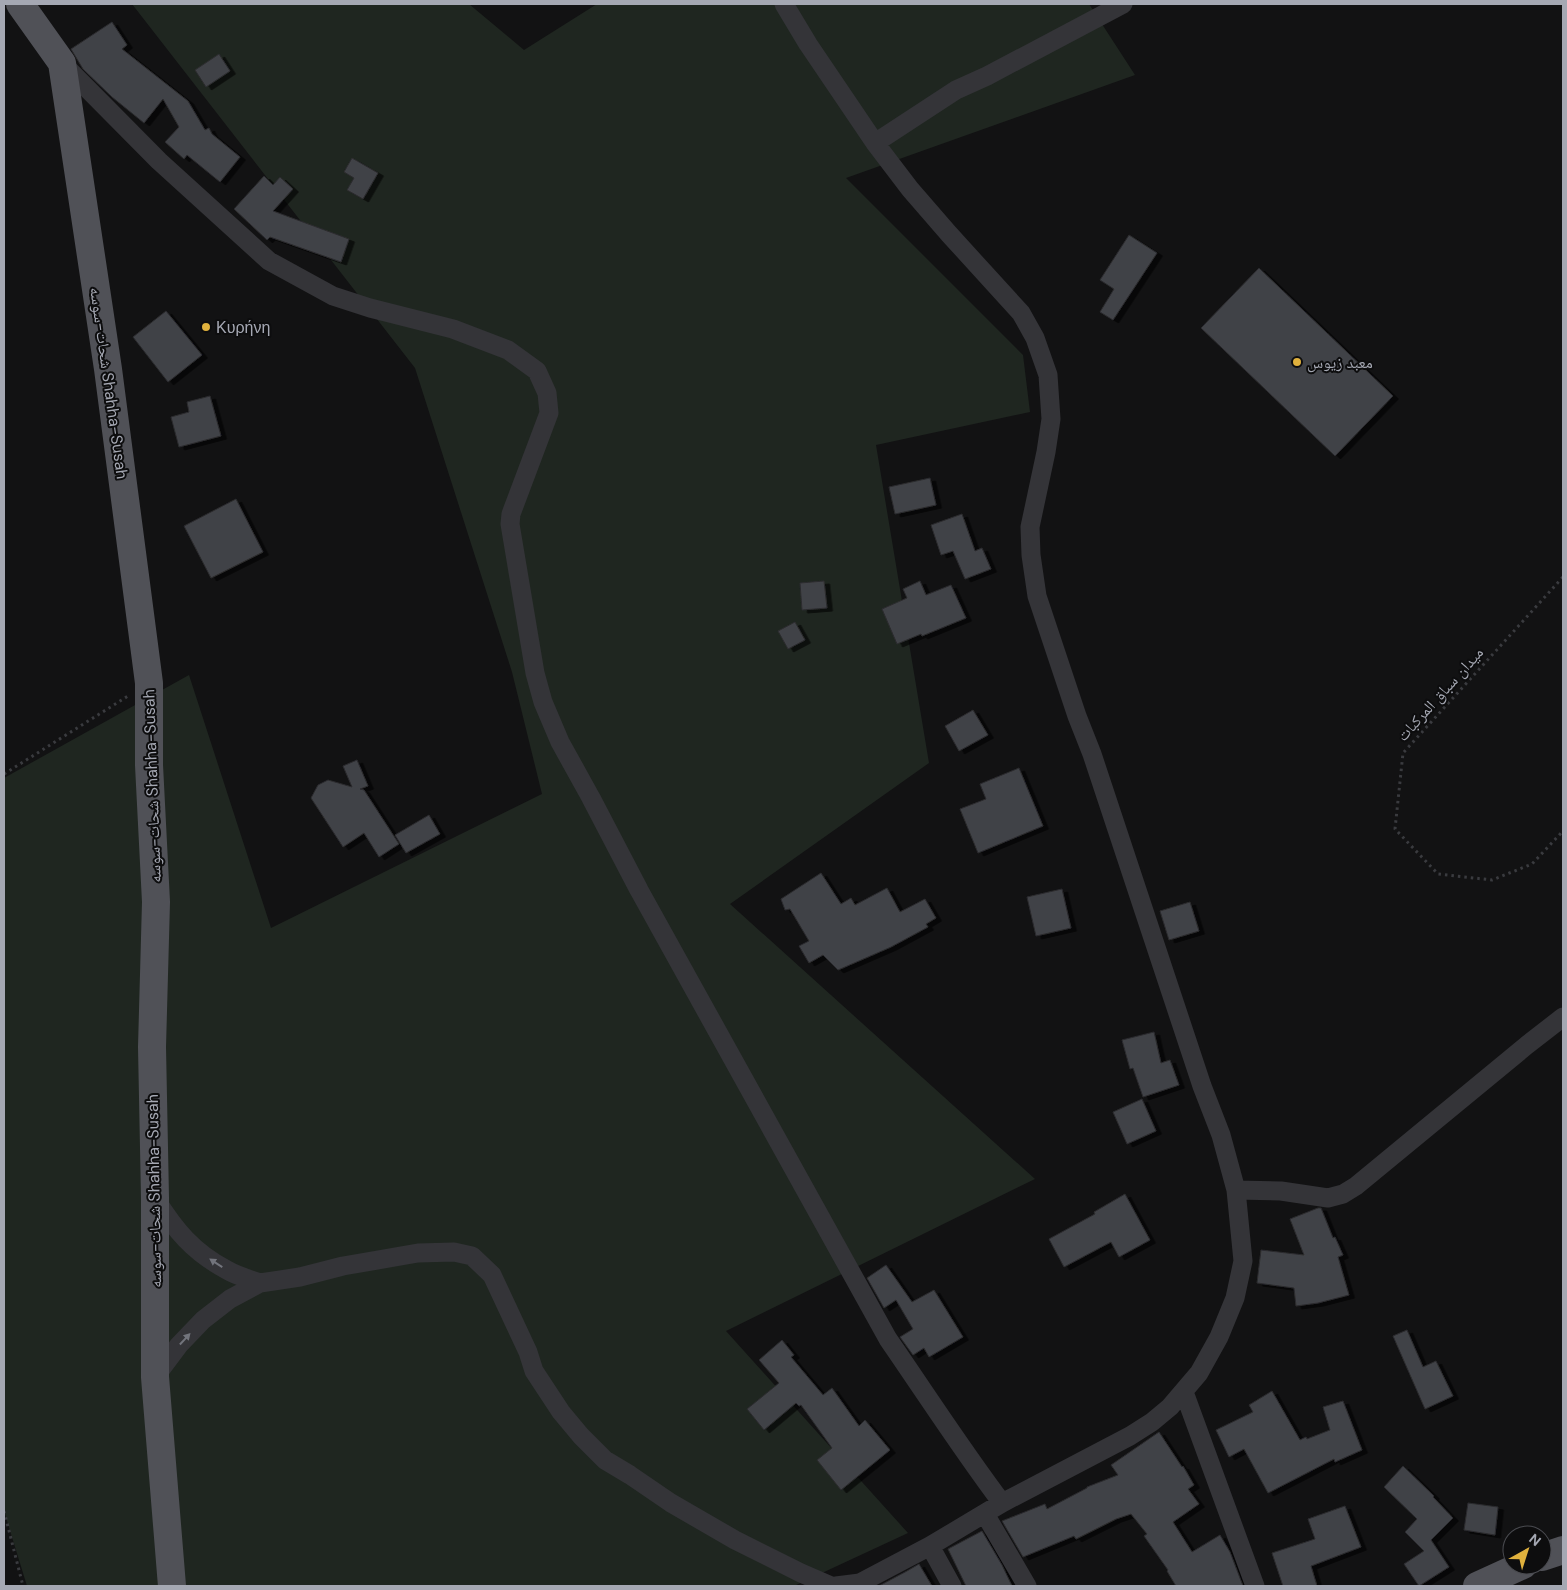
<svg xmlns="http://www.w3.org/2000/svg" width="1567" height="1590" viewBox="0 0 1567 1590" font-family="'DM Sans','Noto Naskh Arabic',sans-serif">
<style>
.green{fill:#1f2620}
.building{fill:#414246;stroke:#2c2c2f;filter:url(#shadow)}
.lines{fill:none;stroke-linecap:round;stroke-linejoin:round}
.path{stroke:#3a3b3f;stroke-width:3;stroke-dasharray:2.5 4;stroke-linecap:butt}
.street{stroke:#343438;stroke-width:19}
.primary{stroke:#505157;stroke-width:28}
.oneway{fill:#72747c}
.poi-dot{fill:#e0b13d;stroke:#0d0d0e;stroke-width:2}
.labels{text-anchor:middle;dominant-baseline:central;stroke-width:4;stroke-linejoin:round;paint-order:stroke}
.poi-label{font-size:16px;fill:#a5a8b3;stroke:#0d0d0e;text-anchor:start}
.street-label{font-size:16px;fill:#a5a8b3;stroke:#0d0d0e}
</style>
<defs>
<filter id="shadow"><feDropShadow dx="5.5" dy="3" stdDeviation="0" flood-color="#0009"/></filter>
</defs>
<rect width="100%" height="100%" fill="#121213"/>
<path class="green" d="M 132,4 L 469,4 L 524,50 L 597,4 L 1089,4 L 1135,75 L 846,178 L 1023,355 L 1030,412 L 876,445 L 929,763 L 730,904 L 1035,1179 L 726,1331 L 908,1533 L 794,1586 L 27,1586 L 4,1511 L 4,778 L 189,675 L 271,928 L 542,794 L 512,672 L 415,368 Z"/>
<path class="building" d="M 112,22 L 127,45 L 122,49 L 188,101 L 205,130 L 209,128 L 212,134 L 240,157 L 220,182 L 187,155 L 184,159 L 165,142 L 179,127 L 163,99 L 144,123 L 112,97 L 83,69 L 71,49 Z
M 219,54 L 230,71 L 206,87 L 195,70 Z
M 352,158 L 378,173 L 363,199 L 347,190 L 354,178 L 344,172 Z
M 264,176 L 273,185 L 280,177 L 293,189 L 273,211 L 349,239 L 341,262 L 270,237 L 267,240 L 234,209 Z
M 1129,235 L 1157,253 L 1113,320 L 1100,312 L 1114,289 L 1100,280 Z
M 1259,268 L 1393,396 L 1335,456 L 1201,328 Z
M 166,311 L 202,355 L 168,382 L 133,337 Z
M 210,396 L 221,436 L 179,447 L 171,417 L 189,412 L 187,402 Z
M 930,478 L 936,505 L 895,514 L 889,487 Z
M 236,499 L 263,552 L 211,578 L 184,526 Z
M 962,514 L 975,551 L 982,548 L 991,569 L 965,579 L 953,551 L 941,555 L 931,525 Z
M 824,581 L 827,608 L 802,610 L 800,583 Z
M 920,581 L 926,595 L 951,585 L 966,618 L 922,636 L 921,634 L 897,644 L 882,609 L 907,598 L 903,589 Z
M 795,622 L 805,640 L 788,649 L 778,631 Z
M 973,710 L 988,735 L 959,751 L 945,726 Z
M 357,760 L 368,786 L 360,789 L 364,790 L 399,844 L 379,857 L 364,833 L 343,847 L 311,798 L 318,785 L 328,780 L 352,787 L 343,766 Z
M 1019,768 L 1043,826 L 978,853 L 960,809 L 986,799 L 980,784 Z
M 429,815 L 440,834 L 406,853 L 395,835 Z
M 821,873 L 841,904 L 851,898 L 855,905 L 887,888 L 900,912 L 925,899 L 936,918 L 926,924 L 928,927 L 891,947 L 838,970 L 823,955 L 809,963 L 799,946 L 809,941 L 790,909 L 785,910 L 781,899 Z
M 1062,889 L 1071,928 L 1036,936 L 1027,897 Z
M 1190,902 L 1199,931 L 1169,940 L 1160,911 Z
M 1154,1032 L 1161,1063 L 1170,1060 L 1179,1085 L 1143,1097 L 1133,1068 L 1130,1069 L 1122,1040 Z
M 1142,1099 L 1156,1131 L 1127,1144 L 1113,1112 Z
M 1125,1194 L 1150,1240 L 1119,1257 L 1111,1242 L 1064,1267 L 1049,1239 L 1095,1214 L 1094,1212 Z
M 1318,1208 L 1321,1208 L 1333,1238 L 1335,1237 L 1343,1255 L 1338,1257 L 1349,1295 L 1318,1303 L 1296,1306 L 1294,1288 L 1257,1283 L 1261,1250 L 1304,1255 L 1290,1219 Z
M 886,1265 L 912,1302 L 934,1290 L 963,1337 L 929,1357 L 924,1348 L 913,1355 L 900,1337 L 913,1329 L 896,1300 L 884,1308 L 867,1278 Z
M 1407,1330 L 1423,1367 L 1436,1361 L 1453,1396 L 1425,1409 L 1393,1336 Z
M 782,1340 L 794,1355 L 791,1357 L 823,1395 L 832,1388 L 859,1426 L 865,1420 L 890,1450 L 841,1490 L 817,1460 L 832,1448 L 801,1405 L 799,1406 L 796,1403 L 764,1430 L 747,1409 L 779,1383 L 759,1360 Z
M 1272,1391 L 1300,1440 L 1306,1437 L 1307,1439 L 1330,1430 L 1323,1407 L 1343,1401 L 1362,1450 L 1335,1462 L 1334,1459 L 1268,1493 L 1244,1449 L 1229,1457 L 1216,1430 L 1253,1412 L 1249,1405 Z
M 1159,1432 L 1182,1467 L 1183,1466 L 1194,1485 L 1188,1489 L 1199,1504 L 1173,1522 L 1192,1552 L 1220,1535 L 1230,1552 L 1243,1586 L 1176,1586 L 1167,1571 L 1168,1570 L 1144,1536 L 1147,1534 L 1131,1514 L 1116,1519 L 1076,1539 L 1074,1536 L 1023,1557 L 1002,1521 L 1045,1504 L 1047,1509 L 1087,1488 L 1087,1487 L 1118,1475 L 1111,1465 Z
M 1403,1466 L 1434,1496 L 1433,1497 L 1453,1518 L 1431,1540 L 1449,1567 L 1419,1586 L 1404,1564 L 1424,1551 L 1405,1532 L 1417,1519 L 1384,1487 Z
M 1468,1503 L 1498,1507 L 1495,1535 L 1464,1530 Z
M 1345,1506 L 1361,1547 L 1311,1566 L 1317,1586 L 1283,1586 L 1272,1553 L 1315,1539 L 1308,1519 Z
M 982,1531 L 1002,1565 L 1012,1586 L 966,1586 L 948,1549 Z
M 919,1564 L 932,1586 L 879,1586 L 907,1571 Z"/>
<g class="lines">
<path class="path" d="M 1563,577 L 1403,753 L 1395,829 L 1438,874 L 1492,880 L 1532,864 L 1563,831
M 4,774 L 128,696
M 4,1511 L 23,1586"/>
<path class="street" d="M 784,4 L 808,44 L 875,143 L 910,189 L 949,234 L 1021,313 L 1035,338 L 1048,375 L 1051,419 L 1046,452 L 1030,527 L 1031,555 L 1037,596 L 1077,716 L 1092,754 L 1202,1086 L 1221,1135 L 1236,1190 L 1243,1261 L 1235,1298 L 1219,1337 L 1199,1373 L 1170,1407 L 1152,1422 L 1130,1436 L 1002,1503 L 930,1546 L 860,1583 L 836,1586
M 62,63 L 159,161 L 269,261 L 333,296 L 370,308 L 453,329 L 508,350 L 537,371 L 547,393 L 549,413 L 511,514 L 510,524 L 535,673 L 543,702 L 560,742 L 591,798 L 639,890 L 888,1339 C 926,1394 962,1450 1002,1503
M 875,143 L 956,90 L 987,76 L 1123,4
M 1236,1190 L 1281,1191 L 1328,1198 L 1343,1194 L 1356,1186 L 1527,1045 L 1563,1017
M 155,1198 C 175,1230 193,1252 227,1270 C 237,1276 249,1279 260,1283
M 155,1377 L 179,1345 L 203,1320 L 230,1299 L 260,1283 L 300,1277 L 343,1266 L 418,1253 L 454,1252 L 472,1256 L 492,1275 L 528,1352 L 534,1371 L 561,1412 L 581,1436 L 605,1460 L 630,1475 L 671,1503 L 735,1540 L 801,1573 L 831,1586
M 1184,1392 L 1255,1586
M 985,1514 L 1027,1586
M 930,1546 L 952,1586"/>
<path class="primary" d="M 20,4 L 62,63 L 108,369 L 149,683 L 149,765 L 156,902 L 152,1047 L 155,1198 L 155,1377 L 172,1586
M 1542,1557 L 1563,1550
M 1477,1586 L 1523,1565"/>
</g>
<defs><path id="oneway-solid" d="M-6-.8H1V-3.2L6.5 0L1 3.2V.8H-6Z" transform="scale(1.25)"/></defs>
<g class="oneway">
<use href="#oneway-solid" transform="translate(216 1263) rotate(-147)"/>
<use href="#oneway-solid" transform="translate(185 1339) rotate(-47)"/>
</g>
<g class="poi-dot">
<circle cx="206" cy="327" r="5"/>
<circle cx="1297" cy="362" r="5"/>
</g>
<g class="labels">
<g class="poi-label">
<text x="216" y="327">Κυρήνη</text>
<text x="1307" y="362">معبد زيوس</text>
</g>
<g class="street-label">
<text transform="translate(109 383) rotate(82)">شحات-سوسه Shahha-Susah</text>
<text transform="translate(1440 694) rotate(-48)">ميدان سباق المركبات</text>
<text transform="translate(152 786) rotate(-92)">شحات-سوسه Shahha-Susah</text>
<text transform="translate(154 1191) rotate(-91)">شحات-سوسه Shahha-Susah</text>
</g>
</g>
<rect width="1567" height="1590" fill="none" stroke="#a5a8b3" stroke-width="10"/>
<g transform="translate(1527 1550) rotate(39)"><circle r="24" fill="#0d0d0e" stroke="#4a4b50"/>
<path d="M0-4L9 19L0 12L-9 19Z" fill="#e0b13d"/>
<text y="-8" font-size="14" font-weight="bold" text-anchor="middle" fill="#a5a8b3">N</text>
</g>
</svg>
